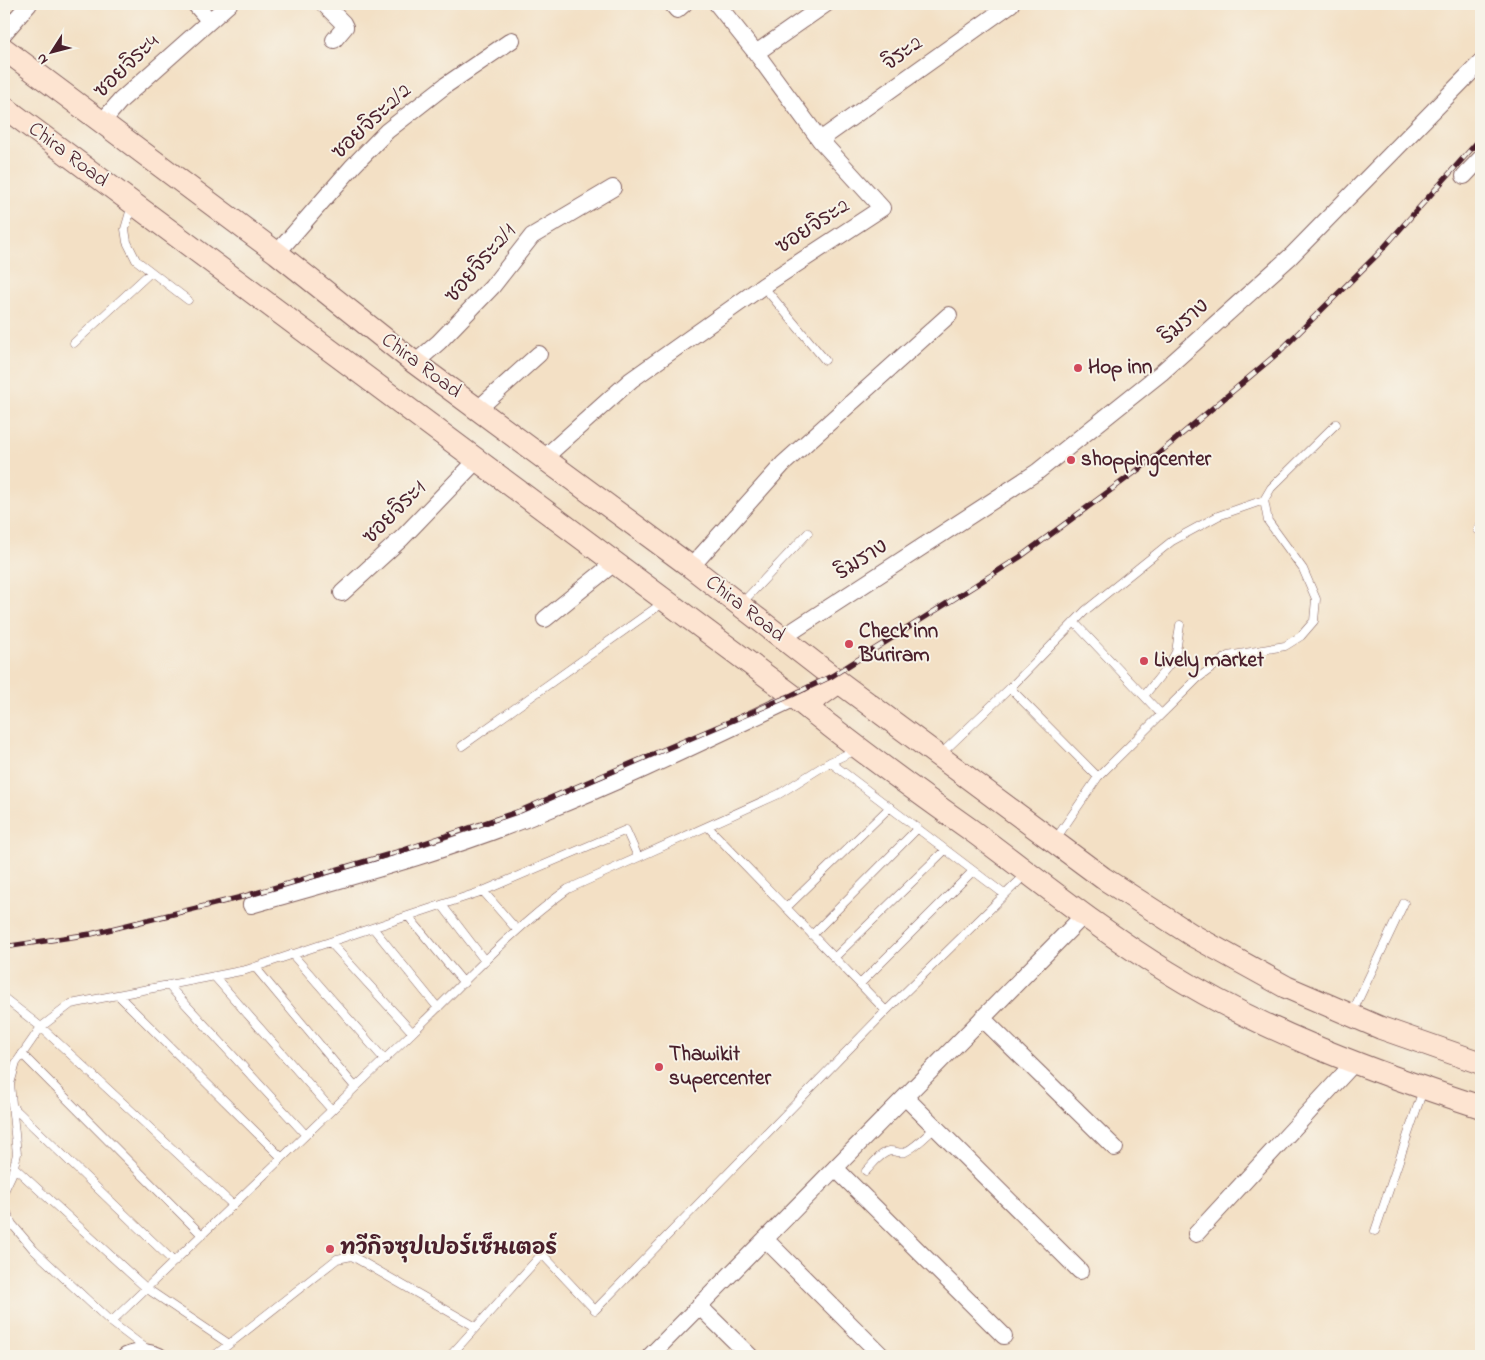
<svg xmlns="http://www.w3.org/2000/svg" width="1485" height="1360" viewBox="0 0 1485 1360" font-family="'Indie Flower','Playpen Sans Thai',sans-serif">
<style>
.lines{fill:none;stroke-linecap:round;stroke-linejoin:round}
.lane-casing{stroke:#856361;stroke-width:9}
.street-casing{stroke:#856361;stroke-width:18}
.secondary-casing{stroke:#856361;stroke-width:24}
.lane{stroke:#fff;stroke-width:8}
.street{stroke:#fff;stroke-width:16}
.secondary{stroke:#fde4d1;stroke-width:22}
.rail-casing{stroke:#4a1f2b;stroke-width:5.5}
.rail{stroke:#f7f3e8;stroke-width:4;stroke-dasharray:11;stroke-linecap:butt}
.poi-dot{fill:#d1495b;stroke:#f7f3e8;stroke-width:2}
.labels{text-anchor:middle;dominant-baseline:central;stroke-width:4;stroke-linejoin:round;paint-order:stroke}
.street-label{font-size:21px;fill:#4a1f2b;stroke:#f7f3e8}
.poi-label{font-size:21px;font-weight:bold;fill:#4a1f2b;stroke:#f7f3e8;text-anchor:start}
</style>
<rect width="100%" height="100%" fill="#f7f3e8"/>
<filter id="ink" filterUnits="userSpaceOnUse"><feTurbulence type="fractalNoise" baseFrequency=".02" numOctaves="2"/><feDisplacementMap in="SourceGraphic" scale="10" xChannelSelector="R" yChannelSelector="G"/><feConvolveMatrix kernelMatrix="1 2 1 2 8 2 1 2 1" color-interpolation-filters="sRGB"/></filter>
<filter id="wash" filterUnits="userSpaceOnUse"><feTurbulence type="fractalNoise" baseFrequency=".0096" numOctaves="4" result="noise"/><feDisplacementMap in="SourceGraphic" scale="20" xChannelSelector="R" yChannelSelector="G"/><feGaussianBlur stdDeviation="1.12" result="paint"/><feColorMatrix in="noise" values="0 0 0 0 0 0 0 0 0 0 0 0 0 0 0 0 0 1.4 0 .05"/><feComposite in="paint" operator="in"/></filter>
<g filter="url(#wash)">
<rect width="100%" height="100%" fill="#f3e0c5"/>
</g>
<g filter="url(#ink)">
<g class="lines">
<defs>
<path id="lane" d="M 132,205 L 125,229 L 127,242 L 136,260 L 188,300
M 763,286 L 825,360
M 74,343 L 151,272
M 1478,530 L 1481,525
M 741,604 L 808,533
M 1074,622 L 1161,714
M 1010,688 L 1098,777
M 1144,696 L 1169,665 L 1176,652 L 1180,625
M 462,746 L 664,602
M 941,754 L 1010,688 L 1086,610 L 1172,541 L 1218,516 L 1264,500
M 830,762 L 1004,894
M 708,827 L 886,1011
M 1055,840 L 1098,777 L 1198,678 L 1228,656 L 1285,646 L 1301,636 L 1314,621 L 1316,599 L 1303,569 L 1268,521 L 1264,500 L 1271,488 L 1336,424
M 483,891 L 517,930
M 442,905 L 485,961
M 786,908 L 890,807
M 408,916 L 464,983
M 373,928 L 438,1008
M 812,935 L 917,829
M 330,942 L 412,1032
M 292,954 L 384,1059
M 834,958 L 945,850
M 255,967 L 355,1087
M 214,976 L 331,1109
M 860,984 L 973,871
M 168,985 L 305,1134
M 118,995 L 281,1157
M 4,998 L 41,1027 L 233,1205
M 1352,1013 L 1404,903
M 22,1054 L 202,1235
M 13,1107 L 174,1262
M 14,1167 L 146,1288 L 229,1344
M 866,1171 C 873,1164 880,1153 890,1151 C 896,1151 900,1154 905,1152 C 916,1147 927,1135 936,1127
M 4,1191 L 12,1174 L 17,1154 L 10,1084 L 16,1063 L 41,1027 L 71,1004 L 246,970 L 483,891 L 626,830 L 638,857
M 4,1206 L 12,1224 L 34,1250 L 111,1322 L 148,1350
M 1375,1231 L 1423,1090
M 111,1322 C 211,1226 311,1129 412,1033 C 463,984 510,931 568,889 L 779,794 L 830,762 L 856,750
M 214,1356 L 337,1259 L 352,1256 L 476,1327
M 450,1356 L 542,1254 L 595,1310 L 886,1011 L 1025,875"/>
<path id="street" d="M 195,4 L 209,20
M 324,4 L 343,23 L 345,27 L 334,40
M 672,4 L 677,10 L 684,4
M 717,4 L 756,53
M 4,33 L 29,4
M 101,123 L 121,100 L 229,4
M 820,140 L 1011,4
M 1464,176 L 1481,158
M 277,253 L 353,166 L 387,131 L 446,85 L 512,40
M 415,363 L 439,342 L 492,287 L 532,236 L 613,188
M 478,409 L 539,354
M 544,458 L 631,380 L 763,286 L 882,208 L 820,140 L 756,53 L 826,4
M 691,567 L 783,464 L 949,315
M 342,593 L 402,538 L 477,460
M 545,619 L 614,563
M 782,638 L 1037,472 L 1161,373 L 1291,256 L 1481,62
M 251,905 C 350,877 449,851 543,812 C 629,778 712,737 795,698
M 982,1018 L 1115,1148
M 905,1097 L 1080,1271
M 835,1168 L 1004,1336
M 1196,1234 L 1354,1063
M 765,1239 L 882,1356
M 699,1306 L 750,1356
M 126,1356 C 137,1351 148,1351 159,1356
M 650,1356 L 1084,915"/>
<path id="secondary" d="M 4,49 L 277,253 L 415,363 L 691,567 L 839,682 L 1103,878 L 1192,935 L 1286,987 L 1381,1028 L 1481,1063
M 4,107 L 792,695 C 804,706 818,716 830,726 C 876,762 923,796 971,830 C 1036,878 1099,930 1168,972 C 1265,1032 1373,1072 1481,1107
M 805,706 L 839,682"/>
</defs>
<use href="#lane" class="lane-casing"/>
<use href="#street" class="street-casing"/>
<use href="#secondary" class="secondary-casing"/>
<use href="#lane" class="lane"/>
<use href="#street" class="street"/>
<use href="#secondary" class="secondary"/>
<defs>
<path id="rail" d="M 4,947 L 91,934 L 242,897 L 401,851 L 520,811 L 792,695 L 832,676 L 1020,557 L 1150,461 L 1279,352 L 1378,254 L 1481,138"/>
</defs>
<use href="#rail" class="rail-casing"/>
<use href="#rail" class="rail"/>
</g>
</g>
<g class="poi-dot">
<circle cx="1078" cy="368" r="5"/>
<circle cx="1071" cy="460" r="5"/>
<circle cx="849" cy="644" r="5"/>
<circle cx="1144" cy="661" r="5"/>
<circle cx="659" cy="1067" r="5"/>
<circle cx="330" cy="1249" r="5"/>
</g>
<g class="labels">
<g class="street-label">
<text transform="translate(903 54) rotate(-36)">จิระ2</text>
<text transform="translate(127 67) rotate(-44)">ซอยจิระ4</text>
<text transform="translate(372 122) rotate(-43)">ซอยจิระ2/2</text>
<text transform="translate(68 155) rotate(37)">Chira Road</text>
<text transform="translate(813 227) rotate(-33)">ซอยจิระ2</text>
<text transform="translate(481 264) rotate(-49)">ซอยจิระ2/1</text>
<text transform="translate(1185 322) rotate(-42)">ริมราง</text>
<text transform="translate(421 366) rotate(37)">Chira Road</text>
<text transform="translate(395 513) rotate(-45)">ซอยจิระ1</text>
<text transform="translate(862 560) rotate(-33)">ริมราง</text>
<text transform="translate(745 609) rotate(38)">Chira Road</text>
</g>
<g class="poi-label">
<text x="1088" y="368">Hop inn</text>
<text x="1081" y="460">shoppingcenter</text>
<text x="859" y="632">Check inn<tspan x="859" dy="24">Buriram</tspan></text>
<text x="1154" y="661">Lively market</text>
<text x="669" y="1055">Thawikit<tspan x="669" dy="24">supercenter</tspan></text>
<text x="340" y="1249">ทวีกิจซุปเปอร์เซ็นเตอร์</text>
</g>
</g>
<rect width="1485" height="1360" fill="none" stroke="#f7f3e8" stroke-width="20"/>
<g transform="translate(52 52) rotate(234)" stroke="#f7f3e8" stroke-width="4" paint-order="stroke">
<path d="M0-4L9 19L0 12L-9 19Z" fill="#4a1f2b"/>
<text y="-8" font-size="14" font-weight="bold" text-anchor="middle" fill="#4a1f2b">N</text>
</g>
</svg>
